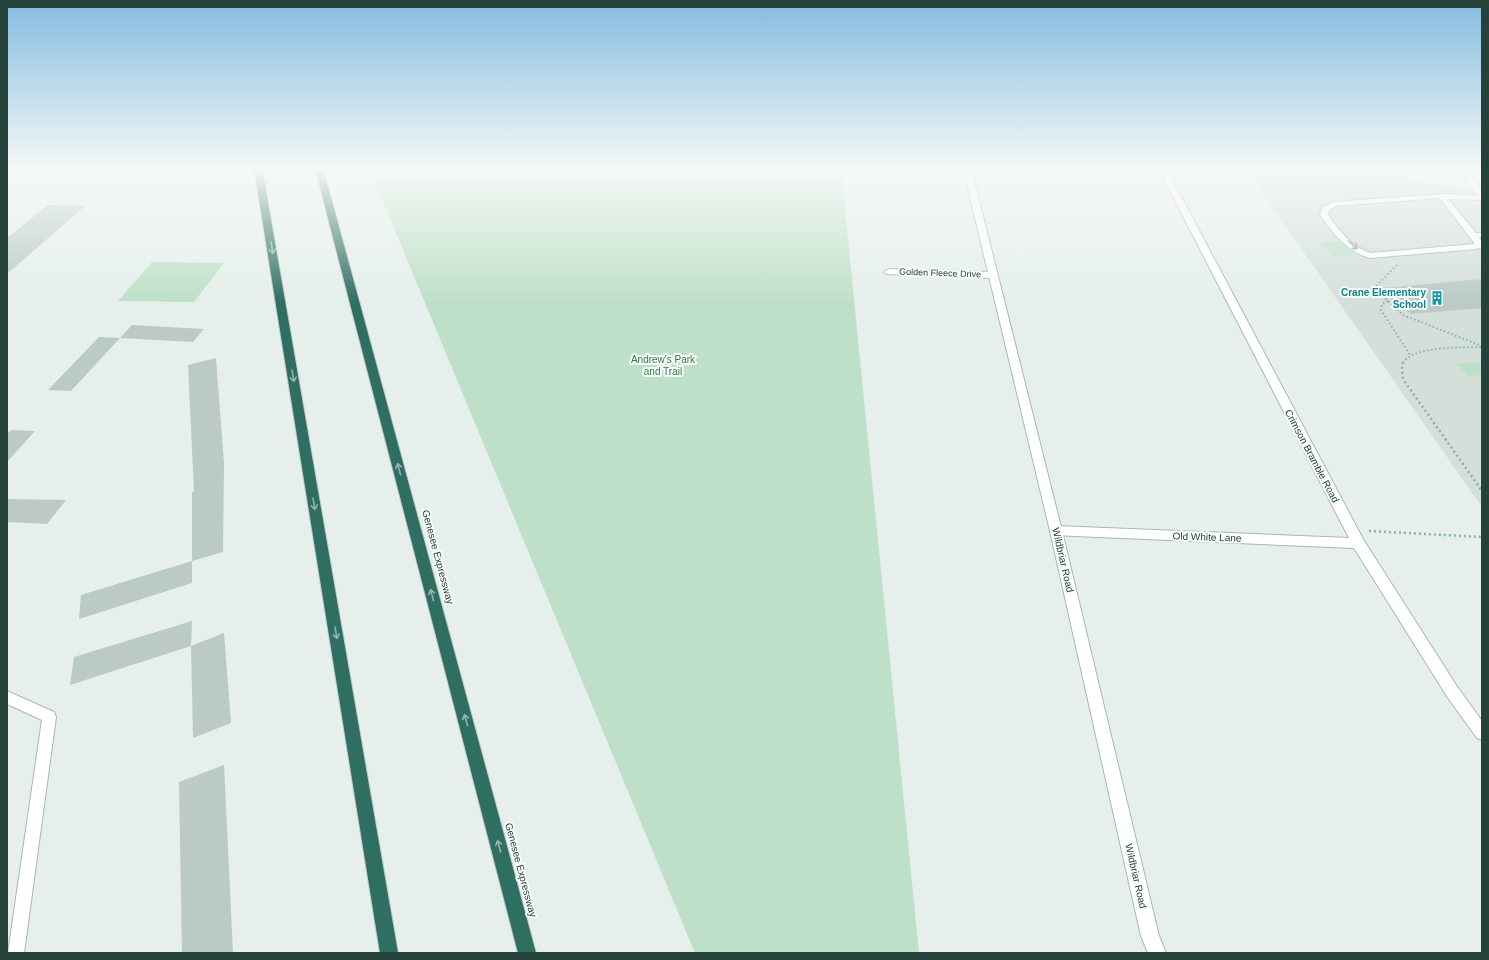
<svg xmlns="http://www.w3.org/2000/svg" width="1489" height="960" viewBox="0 0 1489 960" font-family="Helvetica,sans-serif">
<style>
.built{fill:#d4dfda}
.green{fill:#bfe0c8}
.building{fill:#bbcac4}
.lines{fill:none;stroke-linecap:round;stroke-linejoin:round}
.lane-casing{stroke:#a8b8b2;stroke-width:2}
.street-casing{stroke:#a8b8b2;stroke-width:2}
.secondary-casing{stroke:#a4bbb3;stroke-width:2}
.highway-casing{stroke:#c2cac8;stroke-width:2}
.path-far1{stroke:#86b3a5;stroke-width:2;stroke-dasharray:1.5 2.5;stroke-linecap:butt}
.path{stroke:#86b3a5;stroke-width:2.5;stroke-dasharray:2 3;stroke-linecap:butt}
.lane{fill:#fff;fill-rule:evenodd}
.street{fill:#fff;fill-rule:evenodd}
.secondary{fill:#fff;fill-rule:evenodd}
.highway{fill:#2f6f62;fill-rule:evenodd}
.oneway{stroke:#92a09c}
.oneway2{stroke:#93b5ae}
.labels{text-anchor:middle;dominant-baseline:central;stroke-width:4;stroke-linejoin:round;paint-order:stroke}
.far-street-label{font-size:9px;fill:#24423a;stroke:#f7fbf9}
.culture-label{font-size:10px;font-weight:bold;fill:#0d838f;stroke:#f7fbf9;text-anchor:end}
.park-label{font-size:10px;fill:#2d7a4b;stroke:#f7fbf9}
.street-label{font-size:10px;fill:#24423a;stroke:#f7fbf9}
</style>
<rect width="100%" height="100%" fill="#e6efeb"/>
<path class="built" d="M 1245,168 L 1337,168 L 1397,180 L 1482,189 L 1482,507 Z"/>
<path class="green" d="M 369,168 L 841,168 L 919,953 L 695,953 Z
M 1341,241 L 1355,255 L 1334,256 L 1319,243 Z
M 152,262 L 224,263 L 194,302 L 118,301 Z
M 1482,362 L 1482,375 L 1468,376 L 1455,364 Z"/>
<path class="building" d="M 48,205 L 85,206 L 7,274 L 7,238 Z
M 1482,279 L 1482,308 L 1411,314 L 1382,288 Z
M 132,325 L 204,329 L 193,342 L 120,338 Z
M 99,337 L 120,338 L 71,391 L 48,390 Z
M 216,358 L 224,463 L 223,552 L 192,561 L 192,492 L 194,491 L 188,365 Z
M 11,430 L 35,431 L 7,462 L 7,434 Z
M 7,499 L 66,500 L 47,524 L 7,522 Z
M 192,561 L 192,583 L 79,619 L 81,595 Z
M 192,621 L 191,646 L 70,685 L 74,657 Z
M 224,633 L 231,723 L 193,738 L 191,646 Z
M 224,765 L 233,953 L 182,953 L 179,782 Z"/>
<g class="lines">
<defs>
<path id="lane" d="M 1442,194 L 1482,196 L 1482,200 L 1448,199 L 1476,233 L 1482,233 L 1482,237 L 1479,237 L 1482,242 L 1482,247 L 1476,249 L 1370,258 C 1349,253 1331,232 1320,214 L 1322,208 L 1333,202 ZM 1440,198 L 1475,244 L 1371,253 C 1353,248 1337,229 1328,214 L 1329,211 L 1335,206 Z
M 7,691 L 54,712 L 56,717 L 24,953 L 8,953 L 42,720 L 7,704 Z"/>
<path id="street" d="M 1158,168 L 1166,168 L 1363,539 L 1458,688 L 1482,721 L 1482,740 L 1477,738 L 1448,698 L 1354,548 L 1052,535 L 1050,531 L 1052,527 L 1056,526 L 1349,538 Z
M 1457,168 L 1465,168 L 1482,190 L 1482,197 L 1479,197 Z
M 889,269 L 992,272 L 997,275 L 992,278 L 886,274 L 884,272 Z"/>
<path id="secondary" d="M 963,168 L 971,168 L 1062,531 L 1159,936 L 1166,953 L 1148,953 L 1141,936 L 1050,531 Z"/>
<path id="highway" d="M 254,168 L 262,168 L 398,953 L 380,953 Z
M 315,168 L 323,168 L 536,953 L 518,953 Z"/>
</defs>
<use href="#lane" class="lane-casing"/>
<use href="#street" class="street-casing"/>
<use href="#secondary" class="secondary-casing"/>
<use href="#highway" class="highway-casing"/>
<path class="path-far1" d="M 1397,265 L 1374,288 L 1403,315 L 1482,346
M 1388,301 L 1382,304 L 1381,310 L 1410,355
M 1403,363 C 1414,345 1463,348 1482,347"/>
<path class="path" d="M 1403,362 L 1402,369 L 1403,379 L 1482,491
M 1369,531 L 1482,537"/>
<use href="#lane" class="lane"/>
<use href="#street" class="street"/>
<use href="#secondary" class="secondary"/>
<use href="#highway" class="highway"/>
</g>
<defs><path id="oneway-shaft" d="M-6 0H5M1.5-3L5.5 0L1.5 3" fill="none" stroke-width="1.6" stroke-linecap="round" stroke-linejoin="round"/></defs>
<use class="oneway" href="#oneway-shaft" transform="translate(1353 245) rotate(42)"/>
<g class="oneway2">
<use href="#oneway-shaft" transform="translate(272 248) rotate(81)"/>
<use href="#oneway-shaft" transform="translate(293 376) rotate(81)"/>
<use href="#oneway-shaft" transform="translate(399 469) rotate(-105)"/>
<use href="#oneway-shaft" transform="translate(314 504) rotate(81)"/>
<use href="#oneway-shaft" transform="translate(432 595) rotate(-105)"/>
<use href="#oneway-shaft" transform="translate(336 633) rotate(81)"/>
<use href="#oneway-shaft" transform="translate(466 720) rotate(-105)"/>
<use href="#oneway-shaft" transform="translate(499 846) rotate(-105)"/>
</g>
<linearGradient id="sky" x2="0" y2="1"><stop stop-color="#84bce0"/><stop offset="0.56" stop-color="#f4f8f6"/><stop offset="1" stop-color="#f4f8f6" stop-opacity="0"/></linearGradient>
<rect width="1489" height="302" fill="url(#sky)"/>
<defs>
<symbol id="building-bare" viewBox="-9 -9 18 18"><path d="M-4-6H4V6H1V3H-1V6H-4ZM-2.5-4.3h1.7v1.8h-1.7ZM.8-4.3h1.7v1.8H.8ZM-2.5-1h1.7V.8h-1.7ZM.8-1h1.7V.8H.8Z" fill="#0f9aa8" stroke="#f7fbf9" stroke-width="2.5" paint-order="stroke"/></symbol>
</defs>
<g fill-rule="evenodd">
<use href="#building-bare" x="1427" y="288" width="20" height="20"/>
</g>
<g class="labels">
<g class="far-street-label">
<text transform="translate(940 273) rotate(2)">Golden Fleece Drive</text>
</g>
<g class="culture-label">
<text x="1426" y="292">Crane Elementary<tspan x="1426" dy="12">School</tspan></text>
</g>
<g class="park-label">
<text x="663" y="359">Andrew's Park<tspan x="663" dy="12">and Trail</tspan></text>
</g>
<g class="street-label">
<text transform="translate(1312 456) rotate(62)">Crimson Bramble Road</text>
<text transform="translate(1207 537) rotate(2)">Old White Lane</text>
<text transform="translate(438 557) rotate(75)">Genesee Expressway</text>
<text transform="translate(1063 560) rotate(77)">Wildbriar Road</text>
<text transform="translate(521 870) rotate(75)">Genesee Expressway</text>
<text transform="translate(1136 876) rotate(77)">Wildbriar Road</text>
</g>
</g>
<rect width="1489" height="960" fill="none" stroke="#24423a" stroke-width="16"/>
</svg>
